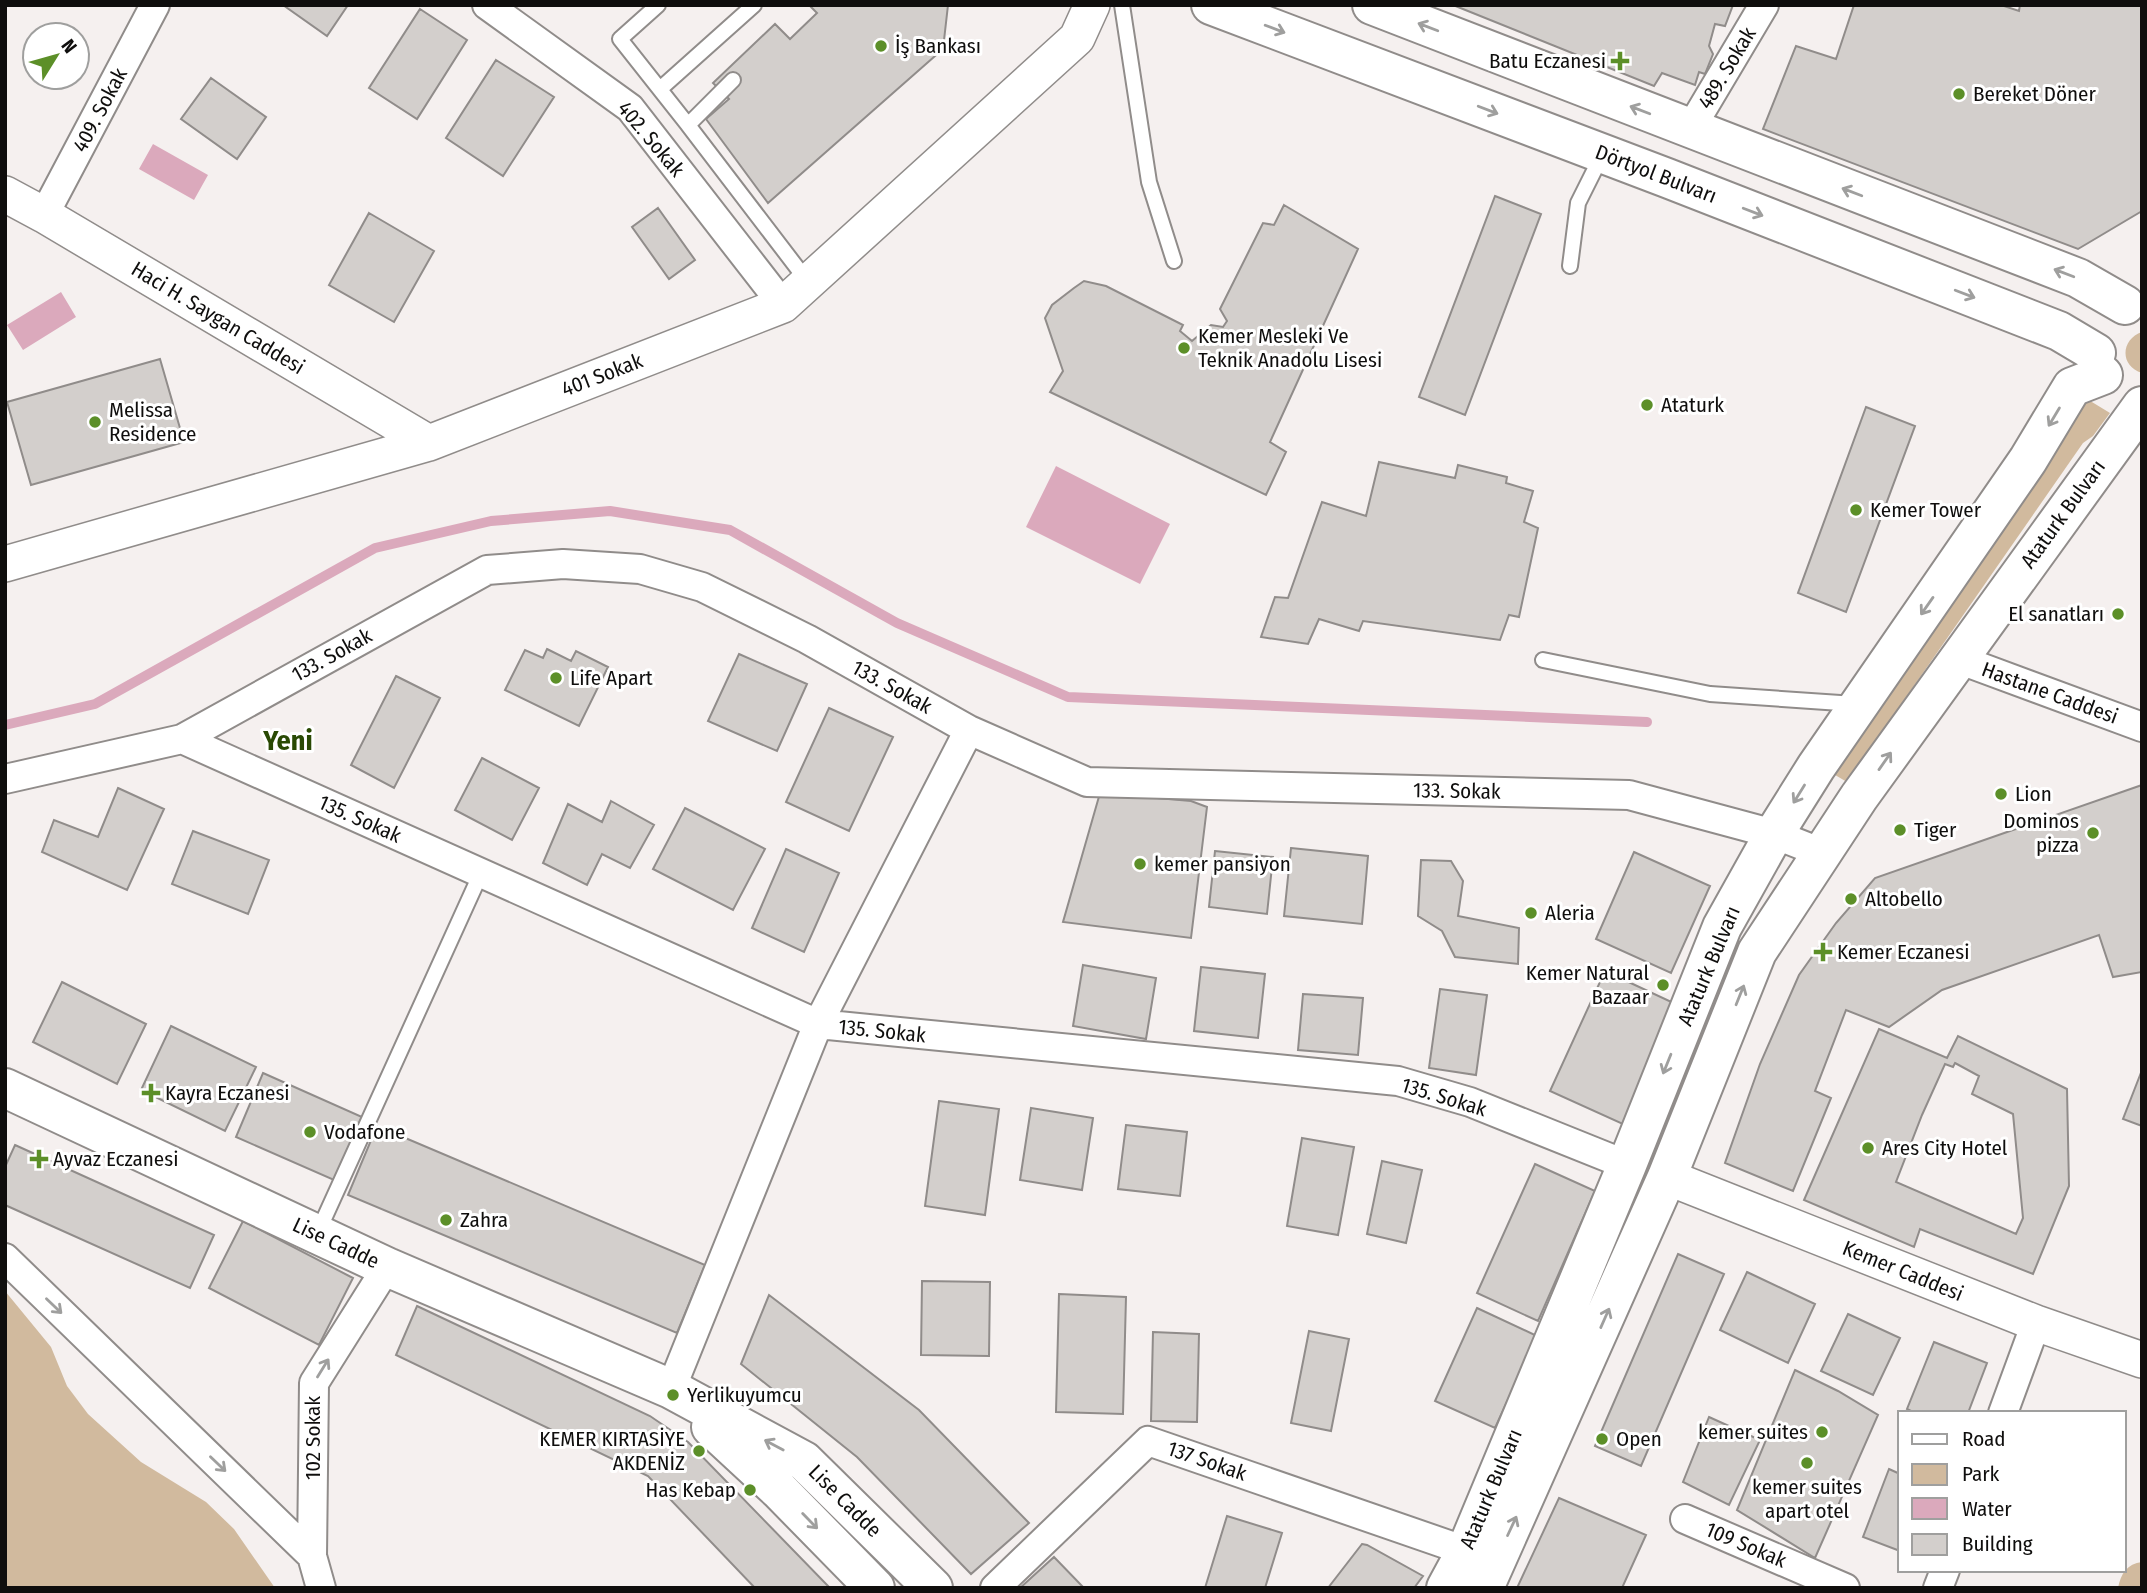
<svg xmlns="http://www.w3.org/2000/svg" width="2147" height="1593" viewBox="0 0 2147 1593" font-family="'Fira Sans Condensed',sans-serif">
<style>
.green{fill:#d1ba9e}
.water{fill:#dba9bc}
.lines{fill:none;stroke-linecap:round;stroke-linejoin:round}
.stream{stroke:#dba9bc;stroke-width:10}
.building{fill:#d3cfcc;stroke:#908c8a;stroke-width:2;fill-rule:evenodd}
.service-casing{stroke:#908c8a;stroke-width:18}
.minor-casing{stroke:#908c8a;stroke-width:32}
.tertiary-casing{stroke:#908c8a;stroke-width:38}
.secondary-casing{stroke:#908c8a;stroke-width:42}
.service{stroke:#fff;stroke-width:14}
.minor{stroke:#fff;stroke-width:28}
.tertiary{stroke:#fff;stroke-width:35}
.secondary{stroke:#fff;stroke-width:38}
.oneway{stroke:#9f9f9e}
.poi-dot{fill:#5c8f28;stroke:#fff;stroke-width:2.5}
.labels{text-anchor:middle;dominant-baseline:central;stroke-width:6;stroke-linejoin:round;paint-order:stroke}
.poi-label{font-size:21px;fill:#0f0e0d;stroke:#fff;text-anchor:start}
.street-label{font-size:21px;fill:#0f0e0d;stroke:#fff}
.district-label{font-size:28px;font-weight:bold;fill:#294903;stroke:#fff}
</style>
<rect width="100%" height="100%" fill="#f5f0ef"/>
<path class="green" d="M 2142,332 L 2142,373 C 2119,366 2121,339 2142,332 Z
M 2087,399 L 2110,413 L 2093,436 L 2083,443 L 1847,782 L 1830,772 Z
M 5,1291 L 51,1347 L 67,1386 L 88,1414 L 141,1462 L 206,1502 L 234,1529 L 275,1588 L 5,1588 Z
M 2142,1562 L 2142,1588 L 2118,1588 C 2121,1573 2127,1564 2142,1562 Z"/>
<path class="water" d="M 153,144 L 208,175 L 194,200 L 139,169 Z
M 61,292 L 76,317 L 23,350 L 7,325 Z
M 1056,466 L 1170,524 L 1140,584 L 1026,527 Z"/>
<g class="lines">
<path class="stream" d="M 5,725 L 95,704 L 375,548 L 491,521 L 610,511 L 730,530 L 897,623 L 1068,697 L 1647,722"/>
</g>
<path class="building" d="M 283,5 L 348,5 L 327,36 Z
M 809,5 L 948,5 L 943,49 L 768,203 L 706,119 L 729,99 L 713,83 L 775,24 L 790,39 L 817,13 Z
M 1453,5 L 1655,6 L 1733,5 L 1725,26 L 1715,24 L 1709,46 L 1713,54 L 1705,74 L 1699,72 L 1695,85 L 1662,73 L 1654,86 Z
M 1854,5 L 2001,5 L 2019,11 L 2020,5 L 2142,5 L 2142,211 L 2078,249 L 1763,129 L 1796,46 L 1836,59 Z
M 420,9 L 467,40 L 417,119 L 369,88 Z
M 496,60 L 554,97 L 503,176 L 446,138 Z
M 211,78 L 266,117 L 237,159 L 181,119 Z
M 1495,196 L 1541,214 L 1465,415 L 1419,397 Z
M 1284,205 L 1358,249 L 1270,442 L 1286,452 L 1266,495 L 1050,392 L 1063,371 L 1045,318 L 1052,305 L 1074,288 L 1084,281 L 1106,286 L 1183,325 L 1180,331 L 1192,341 L 1211,325 L 1223,327 L 1227,321 L 1220,309 L 1263,223 L 1274,225 Z
M 658,208 L 695,260 L 669,279 L 632,227 Z
M 369,213 L 434,251 L 394,322 L 329,285 Z
M 160,359 L 184,442 L 31,485 L 7,402 Z
M 1866,407 L 1915,426 L 1846,612 L 1798,593 Z
M 1379,462 L 1455,478 L 1458,465 L 1507,477 L 1506,483 L 1533,491 L 1524,522 L 1538,528 L 1519,617 L 1509,615 L 1500,640 L 1363,621 L 1359,631 L 1319,619 L 1308,644 L 1261,637 L 1275,597 L 1288,598 L 1322,502 L 1366,516 Z
M 547,649 L 571,661 L 576,651 L 608,667 L 579,726 L 505,690 L 525,650 L 543,658 Z
M 739,654 L 807,684 L 777,751 L 708,721 Z
M 396,676 L 440,698 L 394,788 L 351,765 Z
M 829,708 L 893,737 L 849,831 L 786,802 Z
M 482,758 L 539,788 L 512,840 L 455,810 Z
M 2142,785 L 2142,972 L 2113,977 L 2099,935 L 1942,990 L 1889,1027 L 1846,1010 L 1815,1091 L 1831,1098 L 1793,1191 L 1725,1163 L 1760,1064 L 1799,975 L 1836,923 L 1875,878 Z
M 118,788 L 164,809 L 127,890 L 42,852 L 54,820 L 98,837 Z
M 1100,793 L 1191,801 L 1207,807 L 1191,938 L 1063,922 Z
M 611,801 L 654,825 L 630,868 L 602,854 L 587,885 L 543,863 L 568,804 L 602,822 Z
M 685,808 L 765,849 L 733,910 L 653,869 Z
M 193,831 L 269,860 L 248,914 L 172,884 Z
M 1291,848 L 1368,856 L 1362,924 L 1284,916 Z
M 786,849 L 839,873 L 804,952 L 752,928 Z
M 1215,851 L 1273,857 L 1267,914 L 1209,907 Z
M 1634,852 L 1710,886 L 1671,973 L 1596,939 Z
M 1421,860 L 1451,861 L 1463,881 L 1458,916 L 1519,928 L 1518,964 L 1455,957 L 1442,931 L 1418,916 Z
M 1083,965 L 1156,978 L 1146,1039 L 1073,1026 Z
M 1201,967 L 1265,974 L 1258,1038 L 1194,1031 Z
M 1605,971 L 1680,1006 L 1625,1125 L 1550,1091 Z
M 62,982 L 146,1024 L 117,1084 L 33,1042 Z
M 1440,989 L 1487,995 L 1476,1075 L 1429,1068 Z
M 1303,994 L 1363,998 L 1358,1055 L 1298,1050 Z
M 171,1026 L 256,1067 L 225,1131 L 141,1090 Z
M 1879,1029 L 1947,1058 L 1958,1036 L 2067,1089 L 2069,1186 L 2033,1274 L 1920,1229 L 1914,1247 L 1804,1200 ZM 1955,1063 L 1979,1076 L 1972,1094 L 2013,1114 L 2023,1218 L 2016,1234 L 1896,1182 L 1922,1115 L 1945,1064 L 1953,1067 Z
M 2142,1070 L 2142,1126 L 2123,1119 Z
M 263,1073 L 362,1117 L 334,1180 L 236,1137 Z
M 939,1101 L 999,1109 L 985,1215 L 925,1206 Z
M 1031,1108 L 1093,1118 L 1082,1190 L 1020,1180 Z
M 1126,1125 L 1187,1132 L 1180,1196 L 1118,1189 Z
M 377,1126 L 705,1265 L 677,1333 L 348,1195 Z
M 1302,1138 L 1354,1147 L 1338,1235 L 1287,1226 Z
M 15,1145 L 214,1235 L 190,1288 L 5,1205 L 5,1167 Z
M 1382,1161 L 1422,1170 L 1406,1243 L 1367,1234 Z
M 1535,1164 L 1595,1191 L 1538,1321 L 1477,1293 Z
M 243,1221 L 353,1278 L 319,1345 L 209,1288 Z
M 1678,1254 L 1724,1274 L 1641,1466 L 1595,1446 Z
M 1747,1272 L 1815,1304 L 1788,1363 L 1720,1330 Z
M 922,1281 L 990,1282 L 989,1356 L 921,1355 Z
M 1059,1294 L 1126,1297 L 1123,1414 L 1056,1412 Z
M 769,1295 L 919,1410 L 1029,1523 L 971,1574 L 857,1457 L 741,1364 Z
M 417,1306 L 650,1416 L 688,1442 L 830,1588 L 755,1588 L 648,1476 L 396,1355 Z
M 1477,1308 L 1537,1336 L 1495,1428 L 1435,1401 Z
M 1848,1314 L 1900,1338 L 1873,1395 L 1821,1371 Z
M 1309,1331 L 1349,1339 L 1331,1431 L 1291,1423 Z
M 1153,1332 L 1199,1334 L 1197,1422 L 1151,1421 Z
M 1934,1342 L 1987,1363 L 1968,1413 L 1915,1413 L 1907,1409 Z
M 1795,1370 L 1838,1391 L 1878,1415 L 1815,1558 L 1737,1510 Z
M 1709,1417 L 1760,1440 L 1729,1505 L 1683,1482 Z
M 1889,1469 L 1900,1474 L 1900,1551 L 1863,1537 Z
M 1559,1498 L 1646,1535 L 1622,1588 L 1517,1588 Z
M 1227,1516 L 1282,1533 L 1265,1588 L 1205,1588 Z
M 1362,1544 L 1367,1545 L 1423,1576 L 1414,1588 L 1328,1588 Z
M 1054,1557 L 1084,1588 L 1020,1588 Z"/>
<g class="lines">
<defs>
<path id="service" d="M 658,5 L 620,39 L 688,125
M 1122,5 L 1149,182 L 1174,261
M 733,80 L 688,125 L 808,282
M 660,89 L 754,5
M 1570,266 L 1578,203 L 1602,155
M 1543,660 L 1710,694 L 1855,704
M 318,1232 L 481,873"/>
<path id="minor" d="M 487,5 L 630,108 L 783,305
M 1693,131 L 1698,116 L 1764,5
M 44,215 L 155,5
M 1958,659 L 2142,727
M 182,739 L 818,1024 L 1398,1081 L 1470,1102 L 1627,1165
M 5,779 L 182,739 L 487,570 L 563,564 L 640,569 L 702,587 L 807,639 L 969,730 L 1087,782 L 1629,795 L 1774,834 L 1822,853
M 5,1258 L 312,1556
M 671,1389 L 818,1024 L 969,730
M 2003,1413 L 2036,1323
M 1685,1519 L 1845,1588
M 321,1588 L 312,1556 L 314,1383 L 387,1267
M 995,1588 L 1148,1441 L 1466,1551
M 1938,1588 L 1945,1570"/>
<path id="tertiary" d="M 5,194 L 44,215 L 429,443
M 5,564 L 429,443 L 783,305 L 1077,38 L 1092,5
M 1667,1177 L 2036,1323 L 2142,1360"/>
<path id="secondary" d="M 1211,5 L 1667,178 L 2059,331 L 2096,353
M 1372,5 L 2078,278 L 2125,305
M 5,1088 L 387,1267 L 671,1389 L 804,1461 L 933,1588
M 711,1427 L 779,1490 L 875,1588
M 1446,1588 L 1466,1551 L 1627,1165 L 1722,927 L 1774,834 L 1816,767 L 2028,460 L 2072,387 L 2103,375
M 1484,1588 L 1667,1177 L 1757,952 L 1859,797 L 2142,406"/>
</defs>
<use href="#service" class="service-casing"/>
<use href="#minor" class="minor-casing"/>
<use href="#tertiary" class="tertiary-casing"/>
<use href="#secondary" class="secondary-casing"/>
<use href="#service" class="service"/>
<use href="#minor" class="minor"/>
<use href="#tertiary" class="tertiary"/>
<use href="#secondary" class="secondary"/>
</g>
<defs><path id="oneway-shaft" d="M-6 0H5M1.5-3L5.5 0L1.5 3" fill="none" stroke-width="1.6" stroke-linecap="round" stroke-linejoin="round" transform="scale(1.75)"/></defs>
<g class="oneway">
<use href="#oneway-shaft" transform="translate(1428 27) rotate(-159)"/>
<use href="#oneway-shaft" transform="translate(1275 29) rotate(21)"/>
<use href="#oneway-shaft" transform="translate(1488 110) rotate(21)"/>
<use href="#oneway-shaft" transform="translate(1640 110) rotate(-159)"/>
<use href="#oneway-shaft" transform="translate(1852 192) rotate(-159)"/>
<use href="#oneway-shaft" transform="translate(1753 212) rotate(21)"/>
<use href="#oneway-shaft" transform="translate(2064 273) rotate(-159)"/>
<use href="#oneway-shaft" transform="translate(1965 294) rotate(21)"/>
<use href="#oneway-shaft" transform="translate(2054 417) rotate(121)"/>
<use href="#oneway-shaft" transform="translate(1927 606) rotate(125)"/>
<use href="#oneway-shaft" transform="translate(1885 761) rotate(-55)"/>
<use href="#oneway-shaft" transform="translate(1799 794) rotate(122)"/>
<use href="#oneway-shaft" transform="translate(1740 995) rotate(-68)"/>
<use href="#oneway-shaft" transform="translate(1667 1064) rotate(112)"/>
<use href="#oneway-shaft" transform="translate(54 1306) rotate(44)"/>
<use href="#oneway-shaft" transform="translate(1605 1318) rotate(-66)"/>
<use href="#oneway-shaft" transform="translate(323 1368) rotate(-58)"/>
<use href="#oneway-shaft" transform="translate(774 1445) rotate(-152)"/>
<use href="#oneway-shaft" transform="translate(218 1464) rotate(44)"/>
<use href="#oneway-shaft" transform="translate(810 1521) rotate(46)"/>
<use href="#oneway-shaft" transform="translate(1512 1526) rotate(-65)"/>
</g>
<g class="poi-dot">
<circle cx="881" cy="46" r="7"/>
<path d="M1616.5 50.5h7v7h7v7h-7v7h-7v-7h-7v-7h7z"/>
<circle cx="1959" cy="94" r="7"/>
<circle cx="1184" cy="348" r="7"/>
<circle cx="1647" cy="405" r="7"/>
<circle cx="95" cy="422" r="7"/>
<circle cx="1856" cy="510" r="7"/>
<circle cx="2118" cy="614" r="7"/>
<circle cx="556" cy="678" r="7"/>
<circle cx="2001" cy="794" r="7"/>
<circle cx="1900" cy="830" r="7"/>
<circle cx="2093" cy="833" r="7"/>
<circle cx="1140" cy="864" r="7"/>
<circle cx="1851" cy="899" r="7"/>
<circle cx="1531" cy="913" r="7"/>
<path d="M1819.5 941.5h7v7h7v7h-7v7h-7v-7h-7v-7h7z"/>
<circle cx="1663" cy="985" r="7"/>
<path d="M147.5 1082.5h7v7h7v7h-7v7h-7v-7h-7v-7h7z"/>
<circle cx="310" cy="1132" r="7"/>
<circle cx="1868" cy="1148" r="7"/>
<path d="M35.5 1148.5h7v7h7v7h-7v7h-7v-7h-7v-7h7z"/>
<circle cx="446" cy="1220" r="7"/>
<circle cx="673" cy="1395" r="7"/>
<circle cx="1822" cy="1432" r="7"/>
<circle cx="1602" cy="1439" r="7"/>
<circle cx="699" cy="1451" r="7"/>
<circle cx="1807" cy="1463" r="7"/>
<circle cx="750" cy="1490" r="7"/>
</g>
<g class="labels">
<g class="poi-label">
<text x="895" y="46">İş Bankası</text>
<text x="1606" y="61" text-anchor="end">Batu Eczanesi</text>
<text x="1973" y="94">Bereket Döner</text>
<text x="1198" y="336">Kemer Mesleki Ve<tspan x="1198" dy="24">Teknik Anadolu Lisesi</tspan></text>
<text x="1661" y="405">Ataturk</text>
<text x="109" y="410">Melissa<tspan x="109" dy="24">Residence</tspan></text>
<text x="1870" y="510">Kemer Tower</text>
<text x="2104" y="614" text-anchor="end">El sanatları</text>
<text x="570" y="678">Life Apart</text>
<text x="2015" y="794">Lion</text>
<text x="2079" y="821" text-anchor="end">Dominos<tspan x="2079" dy="24">pizza</tspan></text>
<text x="1914" y="830">Tiger</text>
<text x="1154" y="864">kemer pansiyon</text>
<text x="1865" y="899">Altobello</text>
<text x="1545" y="913">Aleria</text>
<text x="1837" y="952">Kemer Eczanesi</text>
<text x="1649" y="973" text-anchor="end">Kemer Natural<tspan x="1649" dy="24">Bazaar</tspan></text>
<text x="165" y="1093">Kayra Eczanesi</text>
<text x="324" y="1132">Vodafone</text>
<text x="1882" y="1148">Ares City Hotel</text>
<text x="53" y="1159">Ayvaz Eczanesi</text>
<text x="460" y="1220">Zahra</text>
<text x="687" y="1395">Yerlikuyumcu</text>
<text x="1808" y="1432" text-anchor="end">kemer suites</text>
<text x="685" y="1439" text-anchor="end">KEMER KIRTASİYE<tspan x="685" dy="24">AKDENİZ</tspan></text>
<text x="1616" y="1439">Open</text>
<text x="1807" y="1487" text-anchor="middle">kemer suites<tspan x="1807" dy="24">apart otel</tspan></text>
<text x="736" y="1490" text-anchor="end">Has Kebap</text>
</g>
<g class="street-label">
<text transform="translate(1727 68) rotate(-59)">489. Sokak</text>
<text transform="translate(100 110) rotate(-62)">409. Sokak</text>
<text transform="translate(651 139) rotate(50)">402. Sokak</text>
<text transform="translate(1656 174) rotate(21)">Dörtyol Bulvarı</text>
<text transform="translate(218 318) rotate(31)">Haci H. Saygan Caddesi</text>
<text transform="translate(602 375) rotate(-21)">401 Sokak</text>
<text transform="translate(2063 514) rotate(-54)">Ataturk Bulvarı</text>
<text transform="translate(332 655) rotate(-29)">133. Sokak</text>
<text transform="translate(892 687) rotate(29)">133. Sokak</text>
<text transform="translate(2050 693) rotate(20)">Hastane Caddesi</text>
<text transform="translate(1457 791) rotate(1)">133. Sokak</text>
<text transform="translate(360 819) rotate(24)">135. Sokak</text>
<text transform="translate(1709 966) rotate(-67)">Ataturk Bulvarı</text>
<text transform="translate(882 1031) rotate(6)">135. Sokak</text>
<text transform="translate(1444 1097) rotate(17)">135. Sokak</text>
<text transform="translate(336 1243) rotate(25)">Lise Cadde</text>
<text transform="translate(1903 1271) rotate(22)">Kemer Caddesi</text>
<text transform="translate(313 1438) rotate(-90)">102 Sokak</text>
<text transform="translate(1207 1461) rotate(19)">137 Sokak</text>
<text transform="translate(1491 1489) rotate(-67)">Ataturk Bulvarı</text>
<text transform="translate(845 1501) rotate(45)">Lise Cadde</text>
<text transform="translate(1746 1545) rotate(23)">109 Sokak</text>
</g>
<g class="district-label">
<text x="288" y="740">Yeni</text>
</g>
</g>
<rect width="2147" height="1593" fill="none" stroke="#0f0e0d" stroke-width="14"/>
<rect x="1898" y="1411" width="228" height="161" fill="#ffffff" stroke="#9f9f9e" stroke-width="2"/>
<rect x="1912" y="1434" width="35" height="10" fill="#ffffff" stroke="#9f9f9e" stroke-width="2"/>
<text x="1962" y="1446" font-size="21" fill="#0f0e0d">Road</text>
<rect x="1912" y="1464" width="35" height="21" fill="#d1ba9e" stroke="#9f9f9e" stroke-width="2"/>
<text x="1962" y="1481" font-size="21" fill="#0f0e0d">Park</text>
<rect x="1912" y="1498" width="35" height="21" fill="#dba9bc" stroke="#9f9f9e" stroke-width="2"/>
<text x="1962" y="1516" font-size="21" fill="#0f0e0d">Water</text>
<rect x="1912" y="1534" width="35" height="21" fill="#d3cfcc" stroke="#9f9f9e" stroke-width="2"/>
<text x="1962" y="1551" font-size="21" fill="#0f0e0d">Building</text>
<g transform="translate(56 56) rotate(53)"><circle r="33" fill="#ffffff" stroke="#9f9f9e" stroke-width="2"/>
<path d="M0-5L12 26L0 18L-12 26Z" fill="#5c8f28"/>
<text y="-10" font-size="19" font-weight="bold" text-anchor="middle" fill="#0f0e0d">N</text>
</g>
</svg>
